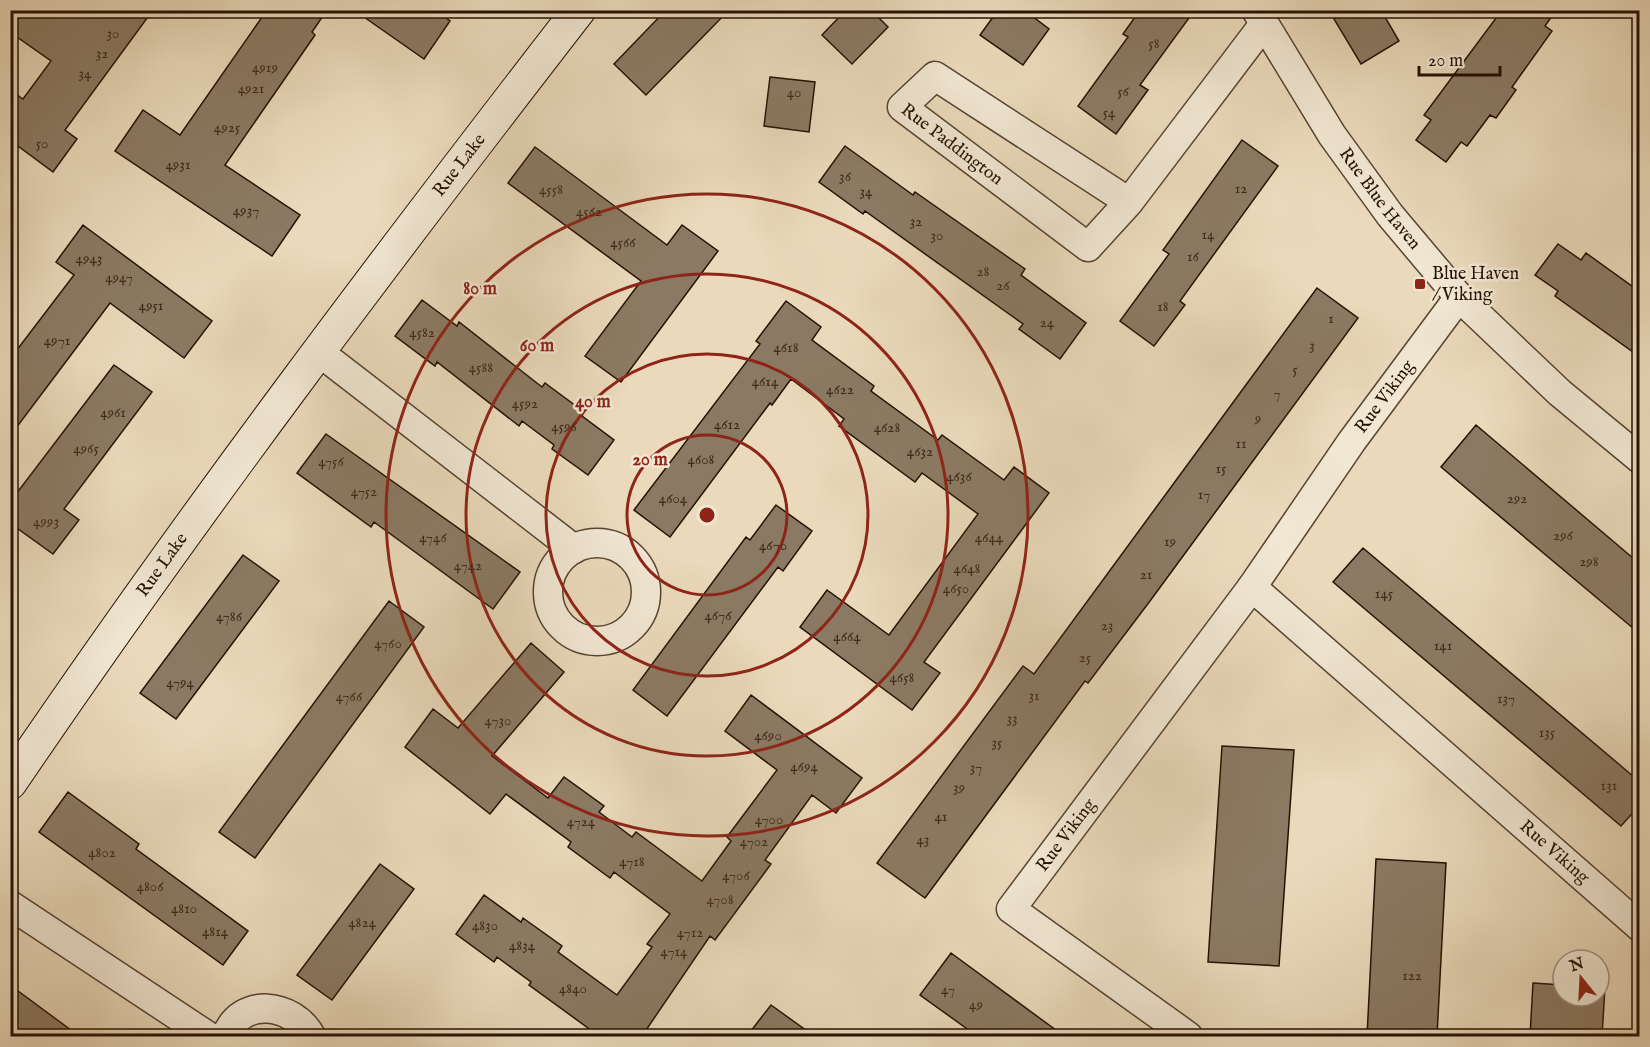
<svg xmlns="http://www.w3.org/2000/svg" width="1650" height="1047" viewBox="0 0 1650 1047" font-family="'IM FELL English',serif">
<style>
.building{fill:#8b7a63;stroke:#251104;stroke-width:1.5}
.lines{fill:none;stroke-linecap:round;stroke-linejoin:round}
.street-casing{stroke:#564332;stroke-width:31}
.secondary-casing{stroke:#251104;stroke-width:35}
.street{stroke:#f1e7d3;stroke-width:28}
.secondary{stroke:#f1e7d3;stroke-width:33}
.ring{fill:none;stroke:#8f2418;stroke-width:3}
.poi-dot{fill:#8f2418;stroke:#f1e7d3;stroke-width:2}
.labels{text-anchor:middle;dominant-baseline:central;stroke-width:5;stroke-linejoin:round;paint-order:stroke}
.number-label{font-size:15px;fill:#3e2b1c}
.street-label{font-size:18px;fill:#251104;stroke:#f1e7d3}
.poi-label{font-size:18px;fill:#251104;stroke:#f1e7d3;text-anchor:start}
.centre{fill:#8f2418;stroke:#f1e7d3;stroke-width:3}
.ring-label{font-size:18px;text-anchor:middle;font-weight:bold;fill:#8f2418;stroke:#f1e7d3;stroke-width:5;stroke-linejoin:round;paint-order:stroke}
</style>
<rect width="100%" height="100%" fill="#eadabb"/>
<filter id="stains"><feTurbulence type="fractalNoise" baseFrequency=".00333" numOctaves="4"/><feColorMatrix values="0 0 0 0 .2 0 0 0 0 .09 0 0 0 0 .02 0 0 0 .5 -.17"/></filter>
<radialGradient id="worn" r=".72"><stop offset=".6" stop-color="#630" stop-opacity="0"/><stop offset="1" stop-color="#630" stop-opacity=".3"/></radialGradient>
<path class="building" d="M 10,10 L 153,10 L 65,130 L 77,139 L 53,172 L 10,140 L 10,90 L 23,99 L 51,61 L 10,32 Z
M 267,10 L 327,10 L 312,32 L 315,35 L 225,165 L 300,215 L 272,256 L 115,151 L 143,110 L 180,135 Z
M 354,10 L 435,10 L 450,21 L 424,59 Z
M 666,10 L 729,10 L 646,95 L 614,64 Z
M 846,10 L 871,10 L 888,27 L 852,64 L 822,35 Z
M 998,10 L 1024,10 L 1049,29 L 1023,65 L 980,35 Z
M 1140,10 L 1178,10 L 1189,18 L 1140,85 L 1148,90 L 1116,134 L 1078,106 L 1128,37 L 1123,34 Z
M 1348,10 L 1381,10 L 1399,41 L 1361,64 L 1334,19 Z
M 1502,10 L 1556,10 L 1545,26 L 1552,31 L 1512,87 L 1516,90 L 1496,118 L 1490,115 L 1467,146 L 1461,142 L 1446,162 L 1416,140 L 1431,120 L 1424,115 Z
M 770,77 L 815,82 L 809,132 L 764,126 Z
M 1242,140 L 1278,166 L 1180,301 L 1185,305 L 1154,346 L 1120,321 L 1169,254 L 1163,250 Z
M 845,146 L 913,195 L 915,192 L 1025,269 L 1021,275 L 1086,323 L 1060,359 L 1019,329 L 1023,324 L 865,211 L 863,214 L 819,182 Z
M 535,147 L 667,245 L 682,225 L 718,251 L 621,382 L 585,356 L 641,281 L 508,183 Z
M 83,225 L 212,321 L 184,358 L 110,303 L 10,436 L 10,359 L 74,275 L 56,262 Z
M 1558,244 L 1581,260 L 1586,253 L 1640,292 L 1640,357 L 1555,296 L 1558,291 L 1535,275 Z
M 1317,288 L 1358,318 L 1150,601 L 1088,683 L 1085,681 L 925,898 L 877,863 L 1023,666 L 1034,674 Z
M 422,300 L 457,326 L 459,322 L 542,387 L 545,383 L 584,412 L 582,416 L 614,440 L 588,475 L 552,449 L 554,445 L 522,421 L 519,426 L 437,362 L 435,366 L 395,336 Z
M 786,301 L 821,327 L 812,340 L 874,386 L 871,391 L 938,440 L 942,435 L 1004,480 L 1014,467 L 1049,493 L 924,662 L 940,673 L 912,710 L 800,627 L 827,590 L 889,635 L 978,514 L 922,473 L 915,482 L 839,426 L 844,419 L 791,379 L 772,405 L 770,403 L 670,537 L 634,510 L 760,344 L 756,341 Z
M 114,365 L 152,392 L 64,509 L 79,520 L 53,554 L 10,523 L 10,502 Z
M 1476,425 L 1640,564 L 1640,634 L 1441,467 Z
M 326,434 L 520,572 L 493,609 L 374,522 L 371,527 L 297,473 Z
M 776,505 L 812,531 L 783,571 L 778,567 L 667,716 L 633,690 L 746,537 L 750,540 Z
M 1363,548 L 1640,782 L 1640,805 L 1621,826 L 1333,582 Z
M 243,555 L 279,581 L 176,719 L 140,693 Z
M 389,601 L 424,627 L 255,858 L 219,832 Z
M 531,643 L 564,672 L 492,756 L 548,798 L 564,777 L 604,806 L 599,812 L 632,837 L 636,832 L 702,881 L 731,841 L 727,837 L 777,770 L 725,731 L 751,695 L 862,778 L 836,813 L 812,795 L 765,860 L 771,864 L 715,940 L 710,936 L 642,1036 L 599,1036 L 529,985 L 531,982 L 497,957 L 494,962 L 456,934 L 484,895 L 521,922 L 523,918 L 562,946 L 558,952 L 617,995 L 652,947 L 647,944 L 670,914 L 614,872 L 610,878 L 568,847 L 571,842 L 506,794 L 490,814 L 405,747 L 433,709 L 458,728 Z
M 1222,746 L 1294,750 L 1279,966 L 1208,962 Z
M 68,792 L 139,844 L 136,849 L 248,931 L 223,965 L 39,832 Z
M 1376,859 L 1446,863 L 1437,1036 L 1367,1036 Z
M 380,864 L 414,889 L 332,1000 L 297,975 Z
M 951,953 L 1064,1036 L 977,1036 L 920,995 Z
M 1533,983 L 1563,985 L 1563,996 L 1599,996 L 1599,986 L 1605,987 L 1602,1036 L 1530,1036 Z
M 10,985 L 79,1036 L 10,1036 Z
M 771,1005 L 814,1036 L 747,1036 Z"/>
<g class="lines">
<defs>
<g id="street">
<path id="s1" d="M 1256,10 L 1332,135 L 1390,215 L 1459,297 L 1560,393 L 1640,459"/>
<path id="s2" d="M 1129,202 L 935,76 L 902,107 L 1088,247 L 1129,202 L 1264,24"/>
<path d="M 319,352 L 574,549"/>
<circle cx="597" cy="592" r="49"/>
<path id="s3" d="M 1252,587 L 1640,927"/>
<path d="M 10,905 L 208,1036"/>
<path d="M 226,1036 C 241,996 293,1003 311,1036"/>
<path id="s4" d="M 1188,1036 L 1011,909 L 1252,587 L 1352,441 L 1459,297"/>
</g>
<g id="secondary">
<path id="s5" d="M 10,783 C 190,518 383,263 579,10"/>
</g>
</defs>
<use href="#street" class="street-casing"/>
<use href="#secondary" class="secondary-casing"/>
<use href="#street" class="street"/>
<use href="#secondary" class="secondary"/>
</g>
<g class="ring">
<circle cx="707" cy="515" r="80"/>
<circle cx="707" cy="515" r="161"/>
<circle cx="707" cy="515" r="241"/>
<circle cx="707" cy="515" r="321"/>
</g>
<rect class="poi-dot" x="1414" y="278" width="12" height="12" rx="3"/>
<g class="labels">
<g class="number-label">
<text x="113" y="33">30</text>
<text x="1154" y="43">58</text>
<text x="102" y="53">32</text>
<text x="265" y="67">4919</text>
<text x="85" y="73">34</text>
<text x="251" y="88">4921</text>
<text x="1123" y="91">56</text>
<text x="794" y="92">40</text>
<text x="1109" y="112">54</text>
<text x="227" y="127">4925</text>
<text x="42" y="143">50</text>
<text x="178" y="164">4931</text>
<text x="845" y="176">36</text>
<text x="1241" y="188">12</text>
<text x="551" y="189">4558</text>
<text x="866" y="191">34</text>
<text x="246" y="210">4937</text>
<text x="589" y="211">4562</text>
<text x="916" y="221">32</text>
<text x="1208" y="234">14</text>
<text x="937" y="235">30</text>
<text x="623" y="242">4566</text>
<text x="1193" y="256">16</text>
<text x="89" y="258">4943</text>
<text x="983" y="271">28</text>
<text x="119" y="277">4947</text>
<text x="1003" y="285">26</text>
<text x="151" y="305">4951</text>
<text x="1163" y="306">18</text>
<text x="1331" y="318">1</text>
<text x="1047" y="322">24</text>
<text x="422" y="332">4582</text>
<text x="57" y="340">4971</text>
<text x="1312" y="345">3</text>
<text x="786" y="347">4618</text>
<text x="481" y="367">4588</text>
<text x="1295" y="369">5</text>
<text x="765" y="381">4614</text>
<text x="840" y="389">4622</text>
<text x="1277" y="393">7</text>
<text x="525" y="403">4592</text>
<text x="113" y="412">4961</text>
<text x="1258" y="418">9</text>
<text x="727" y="424">4612</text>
<text x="564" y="426">4596</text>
<text x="887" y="427">4628</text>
<text x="1241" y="443">11</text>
<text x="86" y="448">4965</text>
<text x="920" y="451">4632</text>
<text x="701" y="459">4608</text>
<text x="331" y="461">4756</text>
<text x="1221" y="468">15</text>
<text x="959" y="476">4636</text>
<text x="364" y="491">4752</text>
<text x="1204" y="494">17</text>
<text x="673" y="498">4604</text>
<text x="1517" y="498">292</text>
<text x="46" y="521">4993</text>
<text x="1563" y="535">296</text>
<text x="433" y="537">4746</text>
<text x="989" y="537">4644</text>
<text x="1170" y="541">19</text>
<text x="773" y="545">4670</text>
<text x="1589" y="561">298</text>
<text x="468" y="565">4742</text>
<text x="967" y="568">4648</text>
<text x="1146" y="574">21</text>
<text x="956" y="588">4650</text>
<text x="1384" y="593">145</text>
<text x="718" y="615">4676</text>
<text x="229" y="616">4786</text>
<text x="1107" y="625">23</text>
<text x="847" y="636">4664</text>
<text x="388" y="643">4760</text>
<text x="1443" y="645">141</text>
<text x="1085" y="657">25</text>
<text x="902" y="677">4658</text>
<text x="180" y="682">4794</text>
<text x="1034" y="695">31</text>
<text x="349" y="696">4766</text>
<text x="1506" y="698">137</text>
<text x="1012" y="718">33</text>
<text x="498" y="720">4730</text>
<text x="1547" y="732">135</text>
<text x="768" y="735">4690</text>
<text x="997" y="742">35</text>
<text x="804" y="766">4694</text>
<text x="976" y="767">37</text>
<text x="1609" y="785">131</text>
<text x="959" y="787">39</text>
<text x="941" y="816">41</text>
<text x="769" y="819">4700</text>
<text x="581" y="821">4724</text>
<text x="923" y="839">43</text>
<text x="754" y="841">4702</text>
<text x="102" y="852">4802</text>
<text x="632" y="861">4718</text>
<text x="736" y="875">4706</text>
<text x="150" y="886">4806</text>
<text x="720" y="899">4708</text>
<text x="184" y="908">4810</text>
<text x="362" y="922">4824</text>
<text x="485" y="925">4830</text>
<text x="215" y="931">4814</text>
<text x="690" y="932">4712</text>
<text x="522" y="945">4834</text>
<text x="674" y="951">4714</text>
<text x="1412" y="975">122</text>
<text x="573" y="988">4840</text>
<text x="948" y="989">47</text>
<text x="976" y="1004">49</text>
</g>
<g class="street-label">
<text stroke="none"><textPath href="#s2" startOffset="339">Rue Paddington</textPath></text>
<text stroke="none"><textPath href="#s5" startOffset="764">Rue Lake</textPath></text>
<text stroke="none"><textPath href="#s1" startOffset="226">Rue Blue Haven</textPath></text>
<text stroke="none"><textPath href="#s4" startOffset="852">Rue Viking</textPath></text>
<text stroke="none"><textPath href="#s5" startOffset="266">Rue Lake</textPath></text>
<text stroke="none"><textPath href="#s4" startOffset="310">Rue Viking</textPath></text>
<text stroke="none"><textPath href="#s3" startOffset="402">Rue Viking</textPath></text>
</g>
<g class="poi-label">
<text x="1432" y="274">Blue Haven<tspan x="1432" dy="21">/ Viking</tspan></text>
</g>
</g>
<circle cx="707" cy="515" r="9" class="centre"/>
<g class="ring-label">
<text x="480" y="294">80 m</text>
<text x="537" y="351">60 m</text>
<text x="593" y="407">40 m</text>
<text x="650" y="465">20 m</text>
</g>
<rect width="1650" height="1047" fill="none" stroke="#eadabb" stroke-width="36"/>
<rect x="12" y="12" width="1626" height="1023" fill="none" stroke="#251104" stroke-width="3"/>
<rect x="18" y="18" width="1614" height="1011" fill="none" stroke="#251104" stroke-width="1.5"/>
<g transform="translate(1581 978) rotate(342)"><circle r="28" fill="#f1e7d3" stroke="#9f9180" stroke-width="1.5"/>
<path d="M0-4.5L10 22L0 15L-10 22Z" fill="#8f2418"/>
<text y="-9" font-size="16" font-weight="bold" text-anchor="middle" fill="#251104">N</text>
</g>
<path d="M1419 66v9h81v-9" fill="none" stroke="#251104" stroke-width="3"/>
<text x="1428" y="66" font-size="18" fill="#251104" stroke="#f1e7d3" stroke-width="4.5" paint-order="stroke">20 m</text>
<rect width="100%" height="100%" filter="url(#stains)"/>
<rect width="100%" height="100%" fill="url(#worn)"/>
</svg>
